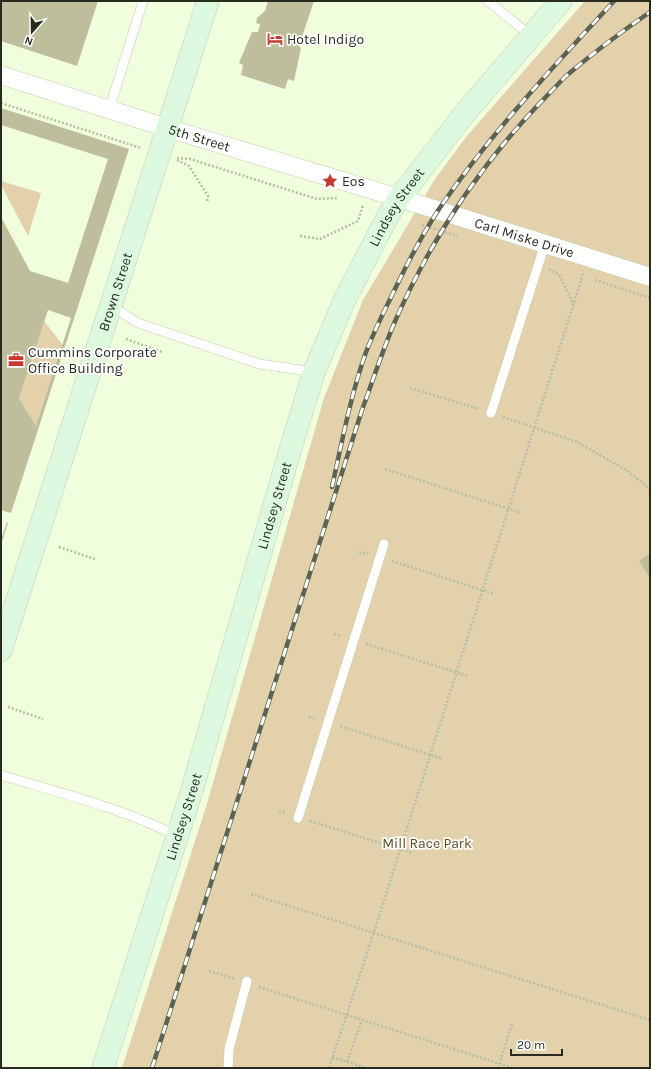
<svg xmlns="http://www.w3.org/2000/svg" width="651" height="1069" viewBox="0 0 651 1069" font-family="Karla,sans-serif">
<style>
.green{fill:#e2d1ab}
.building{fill:#bfbe9c;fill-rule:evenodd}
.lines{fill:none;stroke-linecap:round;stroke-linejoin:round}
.lane-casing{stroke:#c1cfae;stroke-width:10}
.street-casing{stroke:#c1cfae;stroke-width:19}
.secondary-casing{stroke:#c1cfae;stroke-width:23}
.path{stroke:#b3bfa4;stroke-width:2.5;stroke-dasharray:2 2;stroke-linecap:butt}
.lane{stroke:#fff;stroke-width:9}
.street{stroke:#fff;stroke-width:18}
.secondary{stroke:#dcf8de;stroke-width:22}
.rail-casing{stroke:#5c6451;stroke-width:4.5}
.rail{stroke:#fff;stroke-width:3;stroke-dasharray:9;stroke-linecap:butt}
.labels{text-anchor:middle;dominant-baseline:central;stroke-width:3.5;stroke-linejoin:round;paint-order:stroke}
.poi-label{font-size:14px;fill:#272c1f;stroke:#fff;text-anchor:start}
.street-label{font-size:14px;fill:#272c1f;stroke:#fff}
.park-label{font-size:14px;fill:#5e4c1f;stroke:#fff}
</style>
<rect width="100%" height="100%" fill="#f0fedd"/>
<path class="green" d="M 585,1 L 650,1 L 650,1068 L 122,1068 L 206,807 L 324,398 L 363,300 L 435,179 L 466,137 Z
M 1,181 L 41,193 L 28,236 L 1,185 Z
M 44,321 L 63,345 L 36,426 L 19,398 Z"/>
<path class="building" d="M 1,1 L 98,1 L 77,66 L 1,41 Z
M 268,1 L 314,1 L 299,46 L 301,48 L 294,81 L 288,79 L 285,89 L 241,75 L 243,65 L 239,63 L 252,32 L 258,32 L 260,24 L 256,23 L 257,18 L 265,11 Z
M 1,108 L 129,149 L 11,513 L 1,510 L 1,217 L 30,271 L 68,283 L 108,159 L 1,125 ZM 48,310 L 71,318 L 36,426 L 19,398 Z
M 7,522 L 8,523 L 1,545 L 1,535 L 2,537 Z
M 650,553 L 650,578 L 639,561 Z"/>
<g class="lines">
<defs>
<path id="lane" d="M 488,1 L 531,36
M 109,110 L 143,1
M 111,306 L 138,323 L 260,364 L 314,372
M 491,413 L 545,244
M 1,775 C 60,793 122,808 177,836
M 298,818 L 384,544
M 228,1068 L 229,1049 L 247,981"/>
<g id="street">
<path id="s1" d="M 1,75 L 167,128 L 399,198 L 650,277"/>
</g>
<g id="secondary">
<path id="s2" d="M 1,650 L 208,1"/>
<path id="s3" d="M 103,1068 L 192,790 L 291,447 L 314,372 L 345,299 L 389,214 L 399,198 L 466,112 L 561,1"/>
</g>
</defs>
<use href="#lane" class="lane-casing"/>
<use href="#street" class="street-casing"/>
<use href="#secondary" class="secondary-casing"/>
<path class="path" d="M 1,103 L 141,148
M 177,158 L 190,159 L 317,199 L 338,198
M 177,160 L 189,166 L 208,196 L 207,203
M 422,225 L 457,236
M 300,236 L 320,239 L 358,221 L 363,205
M 549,269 L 559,275 L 573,303
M 595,280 L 650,298
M 126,339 L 162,352
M 410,388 L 479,409
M 503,417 L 577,442 L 626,470 L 650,489
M 385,469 L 522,513
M 59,547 L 95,559
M 359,552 L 368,554
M 392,561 L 494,594
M 334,634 L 342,636
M 366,644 L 468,676
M 8,707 L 43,719
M 309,717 L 316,719
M 340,726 L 443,759
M 279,811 L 286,813
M 310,821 L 412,853
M 251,894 L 650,1020
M 209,971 L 235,979
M 259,987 L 513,1068
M 332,1057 L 366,1068
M 347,1062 L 362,1020
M 329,1068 L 374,932 L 583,274
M 498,1068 L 512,1024"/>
<use href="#lane" class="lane"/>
<use href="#street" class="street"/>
<use href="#secondary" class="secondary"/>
<defs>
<path id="rail" d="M 332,487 C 342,442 350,398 365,355 C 373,333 384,312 394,291 C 407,264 422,235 439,209 C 490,134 552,68 614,1
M 152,1068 L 362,410 C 373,380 383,349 396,319 C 431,240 479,167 539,104 C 548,95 557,85 566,76 C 593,53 621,32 650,12"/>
</defs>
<use href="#rail" class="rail-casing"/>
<use href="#rail" class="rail"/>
</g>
<defs>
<symbol id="hotel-bare" viewBox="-9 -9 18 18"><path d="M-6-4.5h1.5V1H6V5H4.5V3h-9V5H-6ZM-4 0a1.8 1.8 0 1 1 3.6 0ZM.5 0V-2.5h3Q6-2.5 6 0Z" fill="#c63831" stroke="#fff" stroke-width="2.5" paint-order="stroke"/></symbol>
<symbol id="sight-bare" viewBox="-9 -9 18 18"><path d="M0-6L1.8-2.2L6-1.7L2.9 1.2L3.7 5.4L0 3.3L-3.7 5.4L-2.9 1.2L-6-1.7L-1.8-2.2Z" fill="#c63831" stroke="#fff" stroke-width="2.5" paint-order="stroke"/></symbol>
<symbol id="office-bare" viewBox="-9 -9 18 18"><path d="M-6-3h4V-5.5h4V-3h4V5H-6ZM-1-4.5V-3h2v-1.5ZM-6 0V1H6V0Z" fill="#c63831" stroke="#fff" stroke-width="2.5" paint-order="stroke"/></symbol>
</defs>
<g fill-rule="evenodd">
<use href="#hotel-bare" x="264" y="28" width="22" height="22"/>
<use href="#sight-bare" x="319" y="170" width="22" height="22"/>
<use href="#office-bare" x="5" y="349" width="22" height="22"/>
</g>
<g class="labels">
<g class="poi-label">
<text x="287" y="39">Hotel Indigo</text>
<text x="342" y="181">Eos</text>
<text x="28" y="352">Cummins Corporate<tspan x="28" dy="16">Office Building</tspan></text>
</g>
<g class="street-label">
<text stroke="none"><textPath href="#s1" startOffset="208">5th Street</textPath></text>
<text stroke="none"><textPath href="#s3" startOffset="912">Lindsey Street</textPath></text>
<text stroke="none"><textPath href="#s1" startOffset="548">Carl Miske Drive</textPath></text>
<text stroke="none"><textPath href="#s2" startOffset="376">Brown Street</textPath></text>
<text stroke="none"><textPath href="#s3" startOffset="588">Lindsey Street</textPath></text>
<text stroke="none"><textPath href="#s3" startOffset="264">Lindsey Street</textPath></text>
</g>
<g class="park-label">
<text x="427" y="843">Mill Race Park</text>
</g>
</g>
<rect width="651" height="1069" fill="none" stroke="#272c1f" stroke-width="4"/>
<g transform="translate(32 32) rotate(200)" stroke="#ffffff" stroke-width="3" paint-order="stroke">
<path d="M0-3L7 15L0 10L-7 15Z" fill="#272c1f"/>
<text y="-6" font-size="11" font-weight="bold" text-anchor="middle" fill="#272c1f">N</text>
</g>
<path d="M511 1049v6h51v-6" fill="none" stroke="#272c1f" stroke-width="2"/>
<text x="517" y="1049" font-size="12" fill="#272c1f" stroke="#ffffff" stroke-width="3" paint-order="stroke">20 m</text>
</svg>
